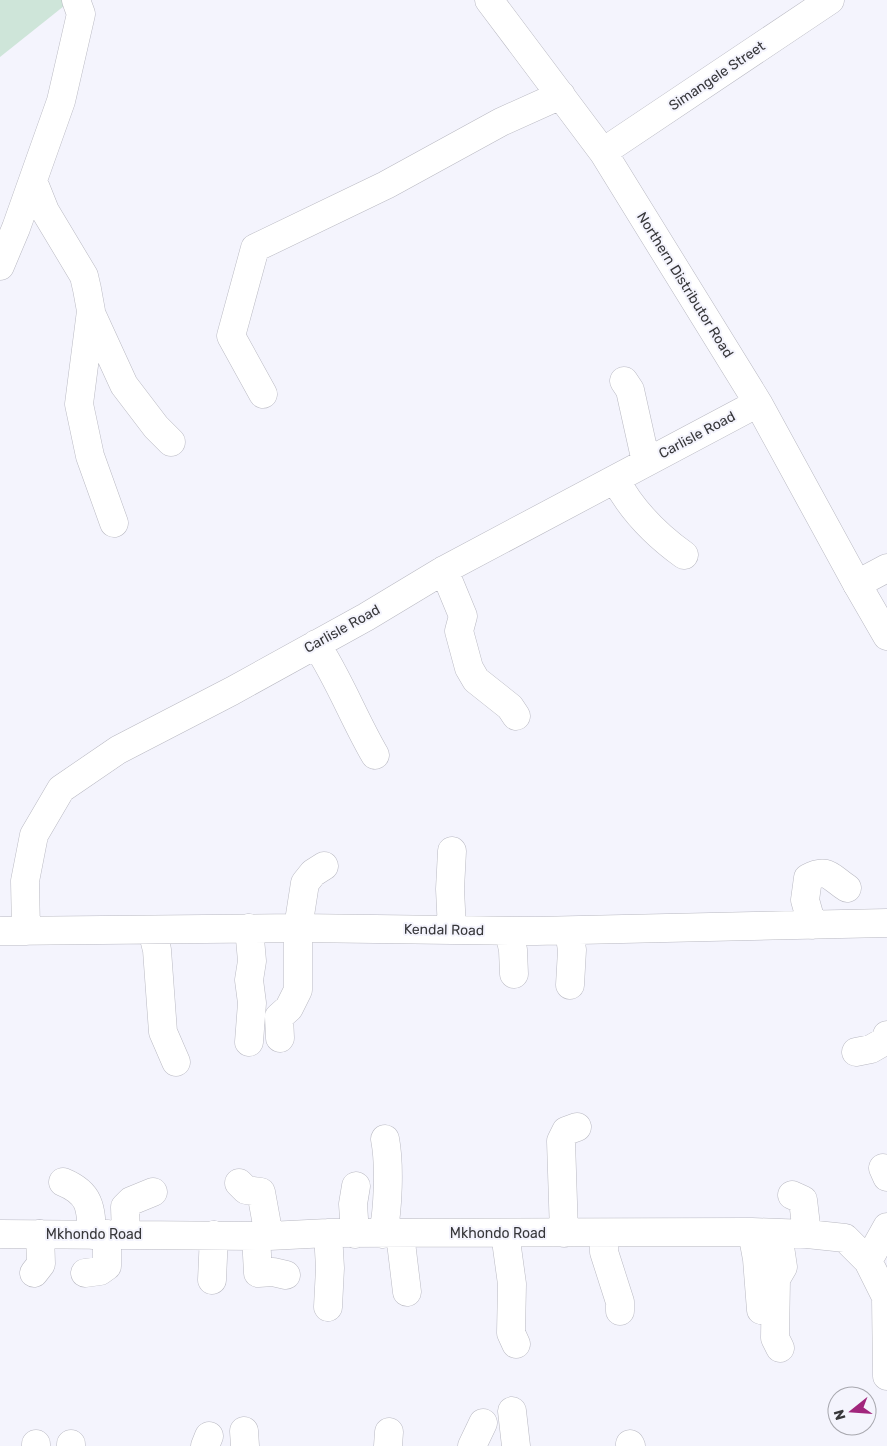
<svg xmlns="http://www.w3.org/2000/svg" width="887" height="1446" viewBox="0 0 887 1446" font-family="Rubik,sans-serif">
<style>
.green{fill:#cee5d9}
.lines{fill:none;stroke-linecap:round;stroke-linejoin:round}
.minor-casing{stroke:#b9b9c2;stroke-width:29}
.secondary-casing{stroke:#b9b9c2;stroke-width:29}
.minor{stroke:#fff;stroke-width:28}
.secondary{stroke:#fff;stroke-width:28}
.labels{text-anchor:middle;dominant-baseline:central;stroke-width:4;stroke-linejoin:round;paint-order:stroke}
.street-label{font-size:14px;fill:#37373a;stroke:#f4f4fd}
</style>
<rect width="100%" height="100%" fill="#f4f4fd"/>
<path class="green" d="M 0,0 L 69,0 L 69,2 L 0,57 Z"/>
<g class="lines">
<defs>
<path id="minor" d="M 489,0 L 603,152 L 758,403 L 857,584
M 603,152 L 830,0
M 33,181 L 45,211 L 84,276 L 87,289 L 91,311 L 79,404 L 90,456 L 114,523
M 0,266 L 16,228 L 61,101 L 81,14 L 76,0
M 91,313 L 124,385 L 156,427 L 171,442
M 624,381 L 630,390 L 646,462
M 263,394 L 231,336 L 255,248 L 386,185 L 501,122 L 561,95
M 615,479 C 631,509 656,535 684,555
M 444,570 L 463,616 L 459,631 L 469,668 L 476,680 L 510,707 L 516,716
M 316,644 C 339,679 354,719 375,755
M 812,925 L 805,900 L 808,878 C 828,867 831,878 847,888
M 249,928 L 252,961 L 249,980 L 252,1003 L 249,1042
M 152,930 L 157,950 L 163,1032 L 176,1062
M 452,930 L 450,889 L 452,851
M 0,931 L 298,928 L 536,931 L 887,923
M 26,931 L 25,881 L 34,835 L 61,789 L 118,750 L 232,691 L 366,617 L 444,570 L 758,403
M 509,931 L 513,950 L 514,974
M 569,931 L 572,950 L 570,985
M 280,1038 L 279,1017 L 289,1008 L 298,990 L 298,928 L 305,883 L 313,873 L 324,866
M 856,1052 L 871,1049 L 885,1041 L 887,1035
M 883,1168 L 887,1177
M 63,1182 C 90,1193 91,1207 92,1235
M 239,1183 L 246,1190 L 261,1192 L 269,1236
M 792,1195 L 803,1200 L 807,1234
M 752,1232 L 757,1259 L 761,1310
M 505,1233 L 512,1284 L 511,1333 L 516,1344
M 564,1233 L 561,1141 L 566,1131 L 577,1127
M 604,1233 L 604,1252 L 620,1302 L 620,1311
M 778,1233 L 783,1267 L 776,1279 L 775,1338 L 780,1348
M 0,1234 L 269,1236 L 328,1233 L 752,1232 L 807,1234 L 845,1238 L 868,1261 L 886,1297 L 887,1376
M 355,1234 L 353,1204 L 356,1186
M 383,1234 C 388,1209 390,1165 385,1139
M 400,1234 L 407,1292
M 126,1235 L 125,1207 L 131,1201 L 153,1192
M 256,1236 L 258,1273 L 273,1272 L 286,1275
M 868,1261 L 887,1227
M 34,1273 L 41,1264 L 40,1234
M 85,1273 L 100,1271 L 107,1266 L 107,1234
M 212,1280 L 214,1235
M 328,1307 L 330,1268 L 328,1233
M 512,1411 L 516,1446
M 244,1431 L 245,1446
M 36,1444 L 36,1446
M 71,1444 L 71,1446
M 630,1444 L 631,1446
M 205,1446 L 209,1436
M 388,1446 L 389,1432
M 472,1446 L 483,1423"/>
<path id="secondary" d="M 887,568 L 857,584 L 887,636"/>
</defs>
<use href="#minor" class="minor-casing"/>
<use href="#secondary" class="secondary-casing"/>
<use href="#minor" class="minor"/>
<use href="#secondary" class="secondary"/>
</g>
<g class="labels">
<g class="street-label">
<text transform="translate(717 76) rotate(-34)">Simangele Street</text>
<text transform="translate(685 285) rotate(58)">Northern Distributor Road</text>
<text transform="translate(697 435) rotate(-28)">Carlisle Road</text>
<text transform="translate(342 629) rotate(-29)">Carlisle Road</text>
<text transform="translate(444 930) rotate(1)">Kendal Road</text>
<text x="498" y="1233">Mkhondo Road</text>
<text x="94" y="1234">Mkhondo Road</text>
</g>
</g>
<g transform="translate(852 1411) rotate(253)"><circle r="24" fill="#f4f4fd" stroke="#a8a8af"/>
<path d="M0-4L9 19L0 12L-9 19Z" fill="#a1267c"/>
<text y="-8" font-size="14" font-weight="bold" text-anchor="middle" fill="#37373a">N</text>
</g>
</svg>
